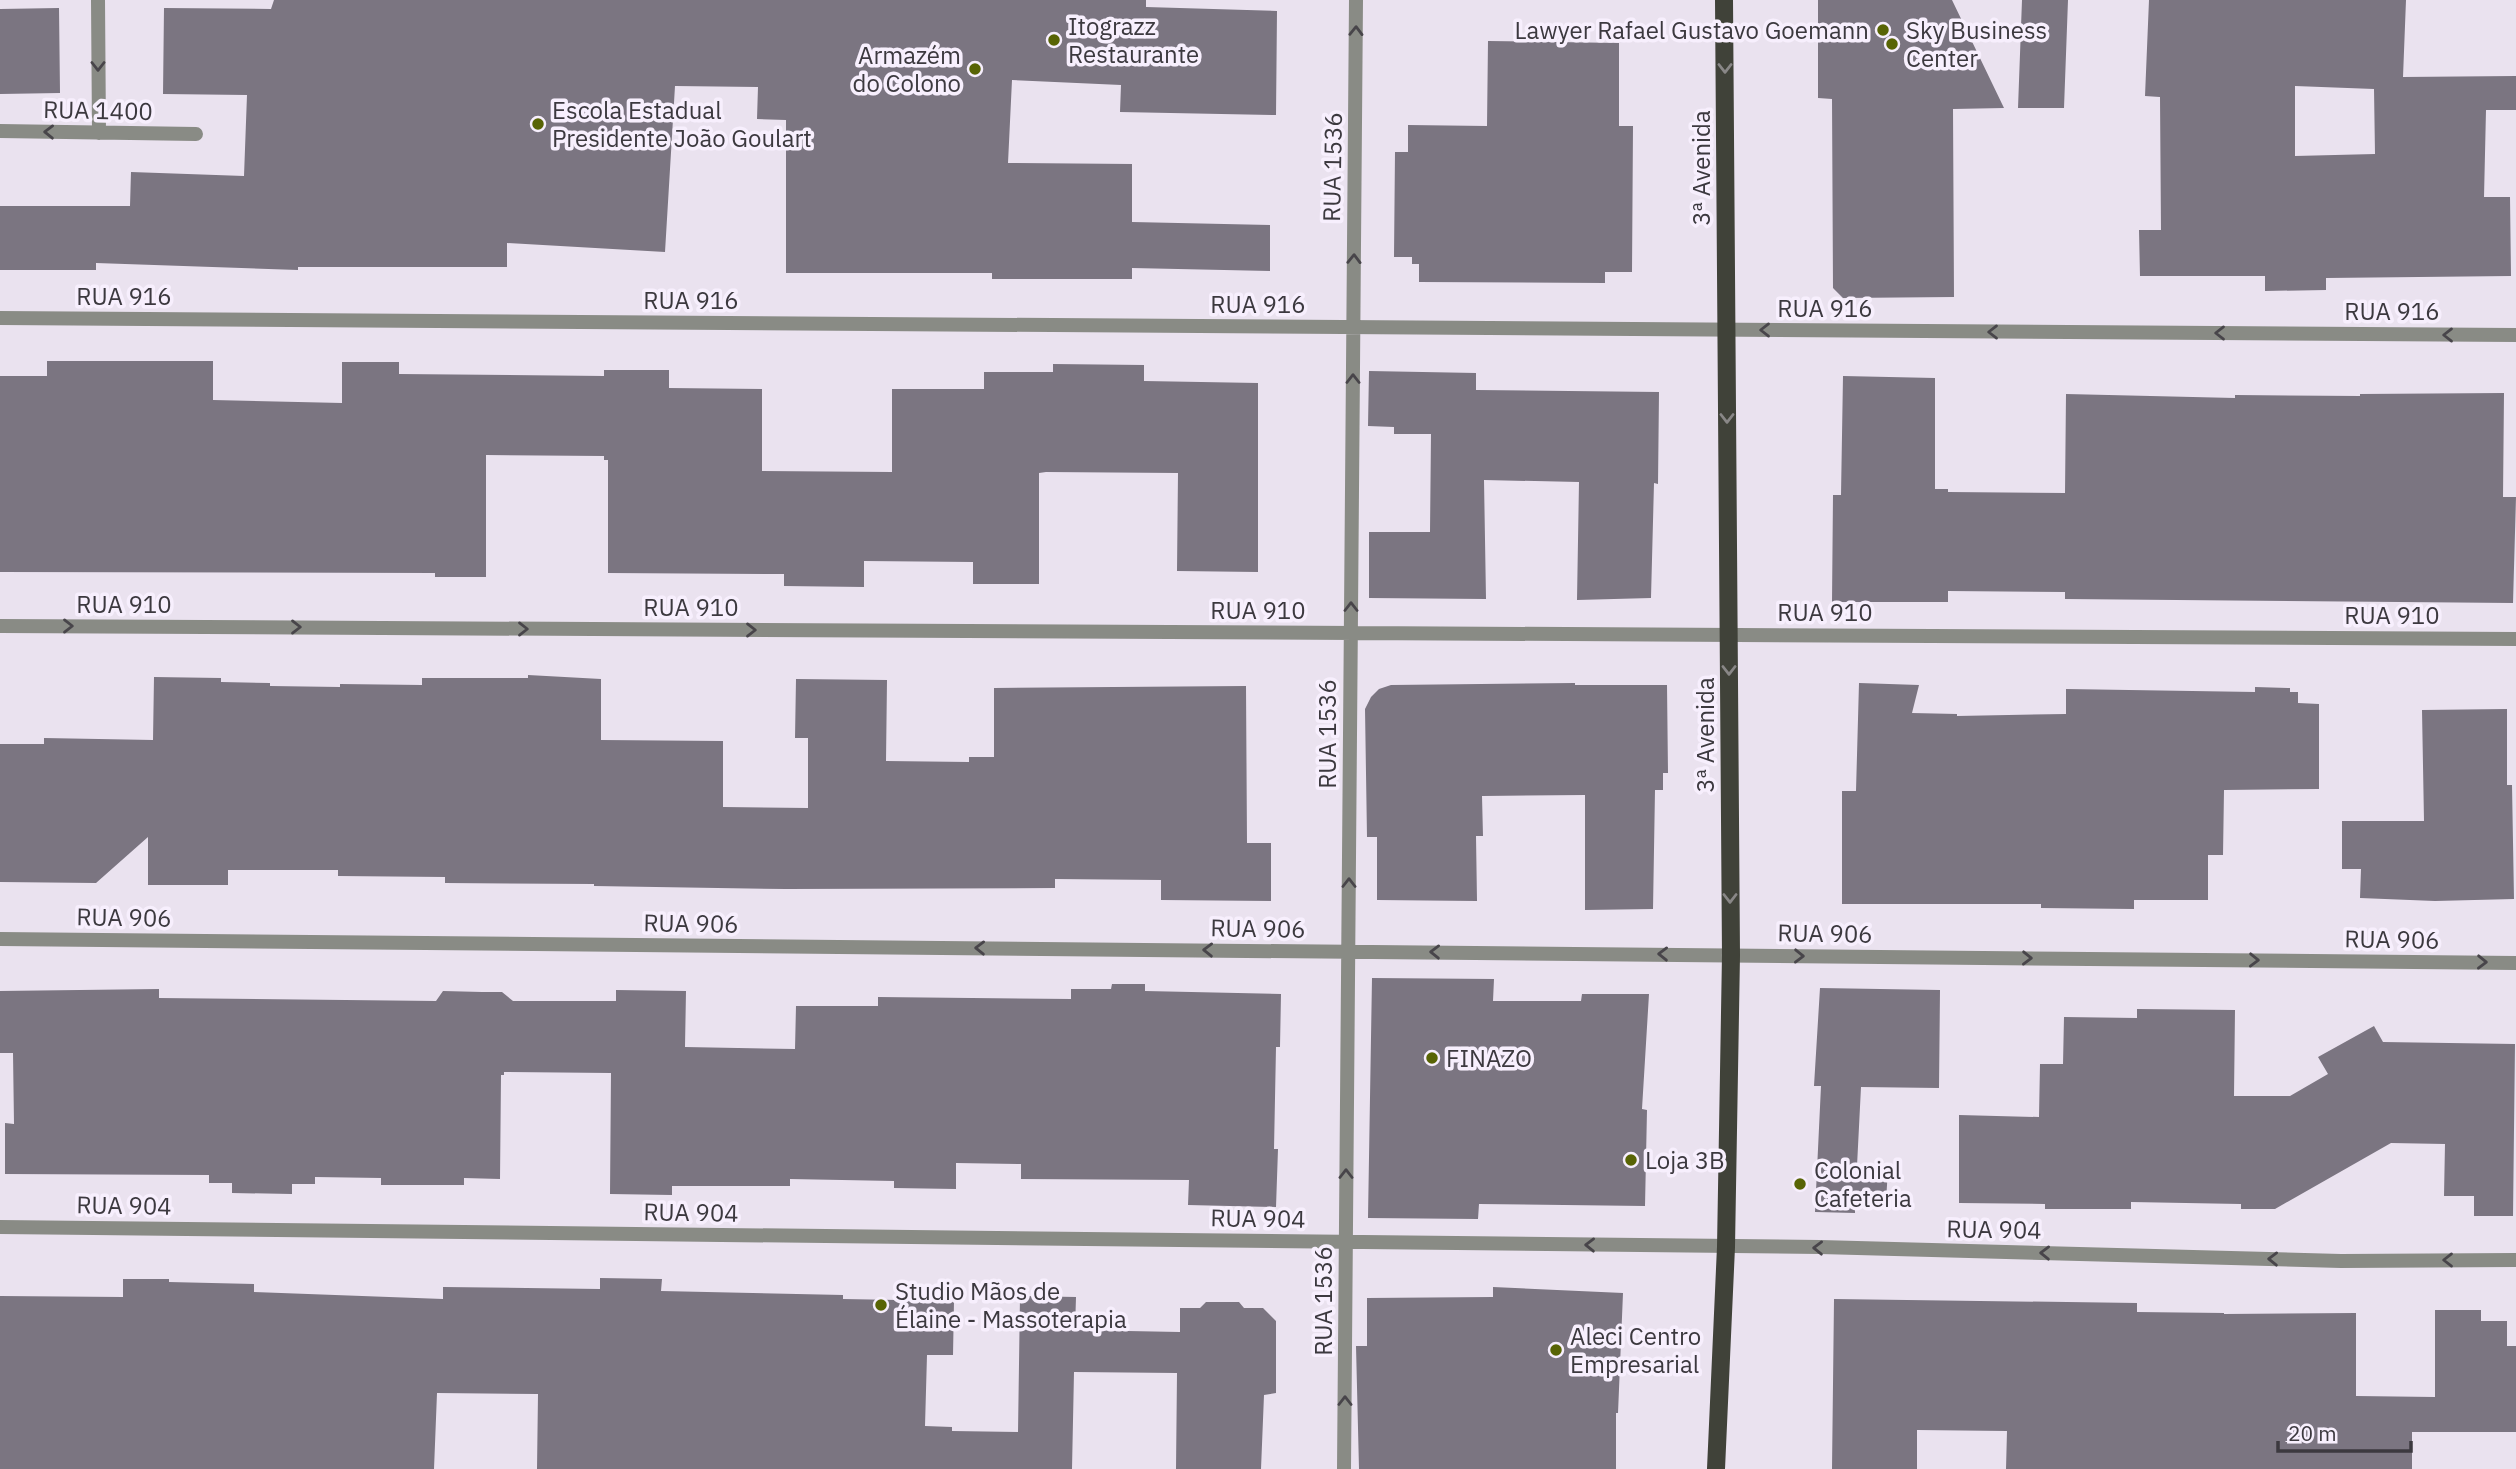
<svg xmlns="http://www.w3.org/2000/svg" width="2516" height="1469" viewBox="0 0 2516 1469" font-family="'IBM Plex Sans',sans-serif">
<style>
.building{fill:#7b7581;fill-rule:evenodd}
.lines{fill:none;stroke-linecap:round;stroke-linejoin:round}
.minor{stroke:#898b85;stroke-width:14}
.primary{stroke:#404239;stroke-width:18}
.oneway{stroke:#48454a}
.oneway2{stroke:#898787}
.poi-dot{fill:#586405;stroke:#f7effd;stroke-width:2.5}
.labels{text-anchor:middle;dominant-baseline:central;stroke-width:7;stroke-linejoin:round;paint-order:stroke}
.poi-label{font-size:24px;fill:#3c393f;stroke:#f7effd;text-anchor:start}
.street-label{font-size:24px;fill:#3c393f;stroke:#f7effd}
</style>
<rect width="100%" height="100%" fill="#eae2ef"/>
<path class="building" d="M 274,0 L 1146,0 L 1146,7 L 1277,11 L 1276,115 L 1120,112 L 1121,85 L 1012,80 L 1008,163 L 1132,164 L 1132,222 L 1270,225 L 1270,271 L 1132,268 L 1132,279 L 992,279 L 992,273 L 786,273 L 786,120 L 757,119 L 758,87 L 675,86 L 665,252 L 507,243 L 507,267 L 298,267 L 298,270 L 96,263 L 96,270 L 0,270 L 0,206 L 130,206 L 131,172 L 244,176 L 247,95 L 163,94 L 164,8 L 271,9 Z
M 1818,0 L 1952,0 L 2004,108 L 1953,109 L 1954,297 L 1843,298 L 1833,288 L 1832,99 L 1818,98 Z
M 2022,0 L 2068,0 L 2064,108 L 2018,108 Z
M 2149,0 L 2406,0 L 2403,77 L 2516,76 L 2516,110 L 2486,110 L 2484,197 L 2510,197 L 2511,276 L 2326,278 L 2326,290 L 2265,291 L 2265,276 L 2140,276 L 2139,230 L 2161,230 L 2160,97 L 2145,96 ZM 2295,86 L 2374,89 L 2375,154 L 2295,156 Z
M 59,8 L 60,93 L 0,94 L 0,9 Z
M 1488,41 L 1619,43 L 1619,126 L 1633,126 L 1632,272 L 1605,272 L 1605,283 L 1419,282 L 1419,264 L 1412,264 L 1412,257 L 1394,257 L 1395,152 L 1408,152 L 1408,125 L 1487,126 Z
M 47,361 L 213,361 L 213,400 L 342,403 L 342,362 L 399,362 L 399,374 L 604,376 L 604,370 L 669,370 L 669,388 L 762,389 L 762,471 L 892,472 L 892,389 L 984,389 L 984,372 L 1053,372 L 1053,364 L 1144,365 L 1144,381 L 1258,383 L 1258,572 L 1177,571 L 1178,473 L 1046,472 L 1039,473 L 1039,584 L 973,584 L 973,562 L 864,561 L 864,587 L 784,586 L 784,574 L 608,573 L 608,460 L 604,460 L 604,456 L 486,455 L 486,577 L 435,577 L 435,573 L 0,572 L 0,376 L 47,376 Z
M 1369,371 L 1476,373 L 1476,390 L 1659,392 L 1658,484 L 1654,483 L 1651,598 L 1577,600 L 1579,482 L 1484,480 L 1486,599 L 1369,598 L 1369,532 L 1430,532 L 1431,434 L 1394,434 L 1394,427 L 1368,426 Z
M 1843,376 L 1935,378 L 1935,489 L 1948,489 L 1948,492 L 2065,493 L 2066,394 L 2235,398 L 2235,395 L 2360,396 L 2360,394 L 2504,393 L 2503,497 L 2516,497 L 2513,603 L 2065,599 L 2065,592 L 1948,591 L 1948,602 L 1832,602 L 1833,495 L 1841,495 Z
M 528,675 L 601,679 L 601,740 L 723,741 L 723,807 L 808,808 L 808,738 L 795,738 L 796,679 L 887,680 L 886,761 L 969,762 L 969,757 L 994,757 L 994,688 L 1246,686 L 1247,843 L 1271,843 L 1271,901 L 1161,900 L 1161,880 L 1055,879 L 1055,888 L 786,889 L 594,886 L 594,884 L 445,883 L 445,877 L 338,876 L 338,870 L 228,870 L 228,885 L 148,885 L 148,837 L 96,883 L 0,882 L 0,744 L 44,744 L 44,738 L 153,740 L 154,677 L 221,678 L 221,682 L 270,683 L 270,686 L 340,687 L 340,684 L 422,685 L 422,678 L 528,678 Z
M 1575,683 L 1575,685 L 1667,685 L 1668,773 L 1663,773 L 1663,790 L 1655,790 L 1653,909 L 1585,910 L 1585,795 L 1482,796 L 1483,836 L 1476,836 L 1477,901 L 1377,900 L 1377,837 L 1367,837 L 1365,709 L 1371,697 L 1379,689 L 1391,685 Z
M 1859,683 L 1919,685 L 1912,713 L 1957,714 L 1957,716 L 2066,714 L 2066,689 L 2255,692 L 2255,687 L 2290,688 L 2290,692 L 2298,692 L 2298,703 L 2319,704 L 2319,789 L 2224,790 L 2223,855 L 2208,855 L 2208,900 L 2134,900 L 2134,909 L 2041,908 L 2041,904 L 1842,904 L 1842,791 L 1856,791 Z
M 2507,709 L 2507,785 L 2512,785 L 2514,899 L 2435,901 L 2360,898 L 2361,869 L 2342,869 L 2342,821 L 2424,821 L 2422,710 Z
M 1372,978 L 1494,979 L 1493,1001 L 1581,1001 L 1582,994 L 1649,994 L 1642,1109 L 1647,1110 L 1645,1206 L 1479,1204 L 1478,1219 L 1368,1218 Z
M 1112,984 L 1145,984 L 1145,991 L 1281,994 L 1280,1047 L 1276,1047 L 1274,1149 L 1278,1149 L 1276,1207 L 1188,1205 L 1189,1180 L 1021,1179 L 1021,1164 L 956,1163 L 956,1189 L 894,1188 L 894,1181 L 790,1179 L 790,1186 L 672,1186 L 672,1195 L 610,1194 L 611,1073 L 504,1072 L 504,1075 L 501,1075 L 500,1179 L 464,1178 L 464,1185 L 381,1185 L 381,1178 L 315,1177 L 315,1184 L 292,1184 L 292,1194 L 232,1193 L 232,1183 L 209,1183 L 209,1175 L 5,1174 L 5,1123 L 14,1124 L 13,1053 L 0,1053 L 0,991 L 159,989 L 159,998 L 436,1001 L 443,991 L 482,992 L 502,992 L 513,1001 L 616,1001 L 616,990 L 686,991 L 685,1047 L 795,1049 L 796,1006 L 878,1006 L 878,997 L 1071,999 L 1071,989 L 1111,989 Z
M 1820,988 L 1940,990 L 1939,1088 L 1861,1087 L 1857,1166 L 1888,1168 L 1886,1202 L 1855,1201 L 1855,1213 L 1815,1212 L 1821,1086 L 1814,1086 Z
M 2137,1009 L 2235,1010 L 2234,1096 L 2290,1096 L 2328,1074 L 2318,1057 L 2374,1026 L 2383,1042 L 2515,1044 L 2513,1216 L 2474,1216 L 2474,1196 L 2444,1196 L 2445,1144 L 2391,1143 L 2275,1209 L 2241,1209 L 2241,1204 L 2131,1202 L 2131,1209 L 2045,1209 L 2045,1204 L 1959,1203 L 1959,1115 L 2039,1117 L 2040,1064 L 2063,1064 L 2064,1017 L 2137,1018 Z
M 600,1278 L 662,1279 L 661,1291 L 843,1295 L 843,1299 L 954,1301 L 953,1355 L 927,1355 L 925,1426 L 952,1427 L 952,1431 L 1018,1432 L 1020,1296 L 1076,1297 L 1075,1330 L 1180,1332 L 1180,1308 L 1200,1308 L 1206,1302 L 1239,1302 L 1244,1308 L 1263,1308 L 1276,1321 L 1276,1393 L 1264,1395 L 1261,1469 L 1176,1469 L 1177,1373 L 1074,1372 L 1072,1469 L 537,1469 L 538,1394 L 437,1393 L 434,1469 L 0,1469 L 0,1296 L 123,1297 L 123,1279 L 169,1279 L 169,1282 L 254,1284 L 254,1292 L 443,1299 L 443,1287 L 600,1289 Z
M 1493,1287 L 1623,1293 L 1618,1413 L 1616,1413 L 1616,1469 L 1359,1469 L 1356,1346 L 1367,1346 L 1367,1298 L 1493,1297 Z
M 1834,1299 L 2137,1303 L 2137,1312 L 2224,1313 L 2224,1314 L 2356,1313 L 2356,1396 L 2435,1397 L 2435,1310 L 2481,1310 L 2481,1321 L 2507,1321 L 2507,1346 L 2516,1346 L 2516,1432 L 2412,1432 L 2412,1469 L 2006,1469 L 2007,1431 L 1917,1430 L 1917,1469 L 1832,1469 Z"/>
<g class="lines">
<path class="minor" d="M 98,0 L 99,133
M 0,131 L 196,134
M 0,318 L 2516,335
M 0,626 L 2516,639
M 0,939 L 2516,963
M 0,1227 L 1820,1247 L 2341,1261 L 2516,1260
M 1344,1469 L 1356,0"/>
<path class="primary" d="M 1716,1469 L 1726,1247 L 1731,955 L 1724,0"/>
</g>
<defs><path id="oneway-chevron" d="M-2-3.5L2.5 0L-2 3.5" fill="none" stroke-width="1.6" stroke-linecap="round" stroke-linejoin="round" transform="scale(1.75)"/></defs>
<g class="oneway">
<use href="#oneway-chevron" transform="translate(1356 31) rotate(-89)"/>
<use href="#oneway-chevron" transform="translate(98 66) rotate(90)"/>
<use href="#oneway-chevron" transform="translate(49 132) rotate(-179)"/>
<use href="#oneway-chevron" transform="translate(1354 259) rotate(-89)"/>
<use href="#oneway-chevron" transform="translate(1765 330) rotate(-180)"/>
<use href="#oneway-chevron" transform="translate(1993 332) rotate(-180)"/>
<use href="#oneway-chevron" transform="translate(2220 333) rotate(-180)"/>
<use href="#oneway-chevron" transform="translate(2448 335) rotate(-180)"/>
<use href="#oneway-chevron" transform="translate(1353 379) rotate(-90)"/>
<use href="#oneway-chevron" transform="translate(1351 607) rotate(-90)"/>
<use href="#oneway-chevron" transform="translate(68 626)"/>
<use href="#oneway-chevron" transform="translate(296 627)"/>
<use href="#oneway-chevron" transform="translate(523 629)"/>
<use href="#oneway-chevron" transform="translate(751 630)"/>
<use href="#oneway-chevron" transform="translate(1349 883) rotate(-90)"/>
<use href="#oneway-chevron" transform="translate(980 948) rotate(-179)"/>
<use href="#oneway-chevron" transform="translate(1208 950) rotate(-179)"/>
<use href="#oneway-chevron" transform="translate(1435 952) rotate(-179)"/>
<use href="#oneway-chevron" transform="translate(1663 954) rotate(-179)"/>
<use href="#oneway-chevron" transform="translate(1799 956) rotate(1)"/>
<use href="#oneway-chevron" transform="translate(2027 958) rotate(1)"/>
<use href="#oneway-chevron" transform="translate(2254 960) rotate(1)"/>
<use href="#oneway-chevron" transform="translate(2482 962) rotate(1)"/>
<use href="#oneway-chevron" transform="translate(1346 1174) rotate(-90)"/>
<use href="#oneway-chevron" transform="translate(1590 1245) rotate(-179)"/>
<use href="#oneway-chevron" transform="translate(1818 1248) rotate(-179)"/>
<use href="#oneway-chevron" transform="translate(2045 1253) rotate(-179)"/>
<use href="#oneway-chevron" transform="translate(2273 1259) rotate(-179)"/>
<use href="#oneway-chevron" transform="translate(2448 1260) rotate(180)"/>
<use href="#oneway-chevron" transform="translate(1345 1401) rotate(-90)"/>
</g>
<g class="oneway2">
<use href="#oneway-chevron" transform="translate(1725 68) rotate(90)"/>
<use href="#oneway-chevron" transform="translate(1727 418) rotate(90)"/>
<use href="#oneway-chevron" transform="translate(1729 670) rotate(90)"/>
<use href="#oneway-chevron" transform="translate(1730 898) rotate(90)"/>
</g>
<g class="poi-dot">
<circle cx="1883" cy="30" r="7"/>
<circle cx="1054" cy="40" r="7"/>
<circle cx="1892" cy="44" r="7"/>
<circle cx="975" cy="69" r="7"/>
<circle cx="538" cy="124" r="7"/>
<circle cx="1432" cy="1058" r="7"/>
<circle cx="1631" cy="1160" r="7"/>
<circle cx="1800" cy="1184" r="7"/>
<circle cx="881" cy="1305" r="7"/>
<circle cx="1556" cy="1350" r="7"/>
</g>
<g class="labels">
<g class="poi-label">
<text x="1068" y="26">Itograzz<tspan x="1068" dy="28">Restaurante</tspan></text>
<text x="1869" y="30" text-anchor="end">Lawyer Rafael Gustavo Goemann</text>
<text x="1906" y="30">Sky Business<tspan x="1906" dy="28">Center</tspan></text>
<text x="961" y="55" text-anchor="end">Armazém<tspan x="961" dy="28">do Colono</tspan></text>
<text x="552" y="110">Escola Estadual<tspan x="552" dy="28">Presidente João Goulart</tspan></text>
<text x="1446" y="1058">FINAZO</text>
<text x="1645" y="1160">Loja 3B</text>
<text x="1814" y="1170">Colonial<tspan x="1814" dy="28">Cafeteria</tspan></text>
<text x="895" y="1291">Studio Mãos de<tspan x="895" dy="28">Élaine - Massoterapia</tspan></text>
<text x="1570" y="1336">Aleci Centro<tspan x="1570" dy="28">Empresarial</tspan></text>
</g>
<g class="street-label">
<text transform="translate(98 110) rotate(1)">RUA 1400</text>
<text transform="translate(1332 167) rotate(-89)">RUA 1536</text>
<text transform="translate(1701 168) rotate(-90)">3ª Avenida</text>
<text x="124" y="296">RUA 916</text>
<text x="691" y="300">RUA 916</text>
<text x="1258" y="304">RUA 916</text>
<text x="1825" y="308">RUA 916</text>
<text x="2392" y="311">RUA 916</text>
<text x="124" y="604">RUA 910</text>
<text x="691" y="607">RUA 910</text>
<text x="1258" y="610">RUA 910</text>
<text x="1825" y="612">RUA 910</text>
<text x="2392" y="615">RUA 910</text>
<text transform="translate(1327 734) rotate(-90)">RUA 1536</text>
<text transform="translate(1705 735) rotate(-90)">3ª Avenida</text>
<text transform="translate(124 917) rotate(1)">RUA 906</text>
<text transform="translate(691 923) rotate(1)">RUA 906</text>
<text transform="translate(1258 928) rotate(1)">RUA 906</text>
<text transform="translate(1825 933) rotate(1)">RUA 906</text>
<text transform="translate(2392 939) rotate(1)">RUA 906</text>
<text transform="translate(124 1205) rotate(1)">RUA 904</text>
<text transform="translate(691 1212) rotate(1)">RUA 904</text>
<text transform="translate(1258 1218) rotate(1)">RUA 904</text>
<text transform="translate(1994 1229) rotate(1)">RUA 904</text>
<text transform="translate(1323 1301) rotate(-90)">RUA 1536</text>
</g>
</g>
<path d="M2278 1441v10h133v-10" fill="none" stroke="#3c393f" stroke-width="3.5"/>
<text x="2288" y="1441" font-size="21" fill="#3c393f" stroke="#f7effd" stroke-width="5" paint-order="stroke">20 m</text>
</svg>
